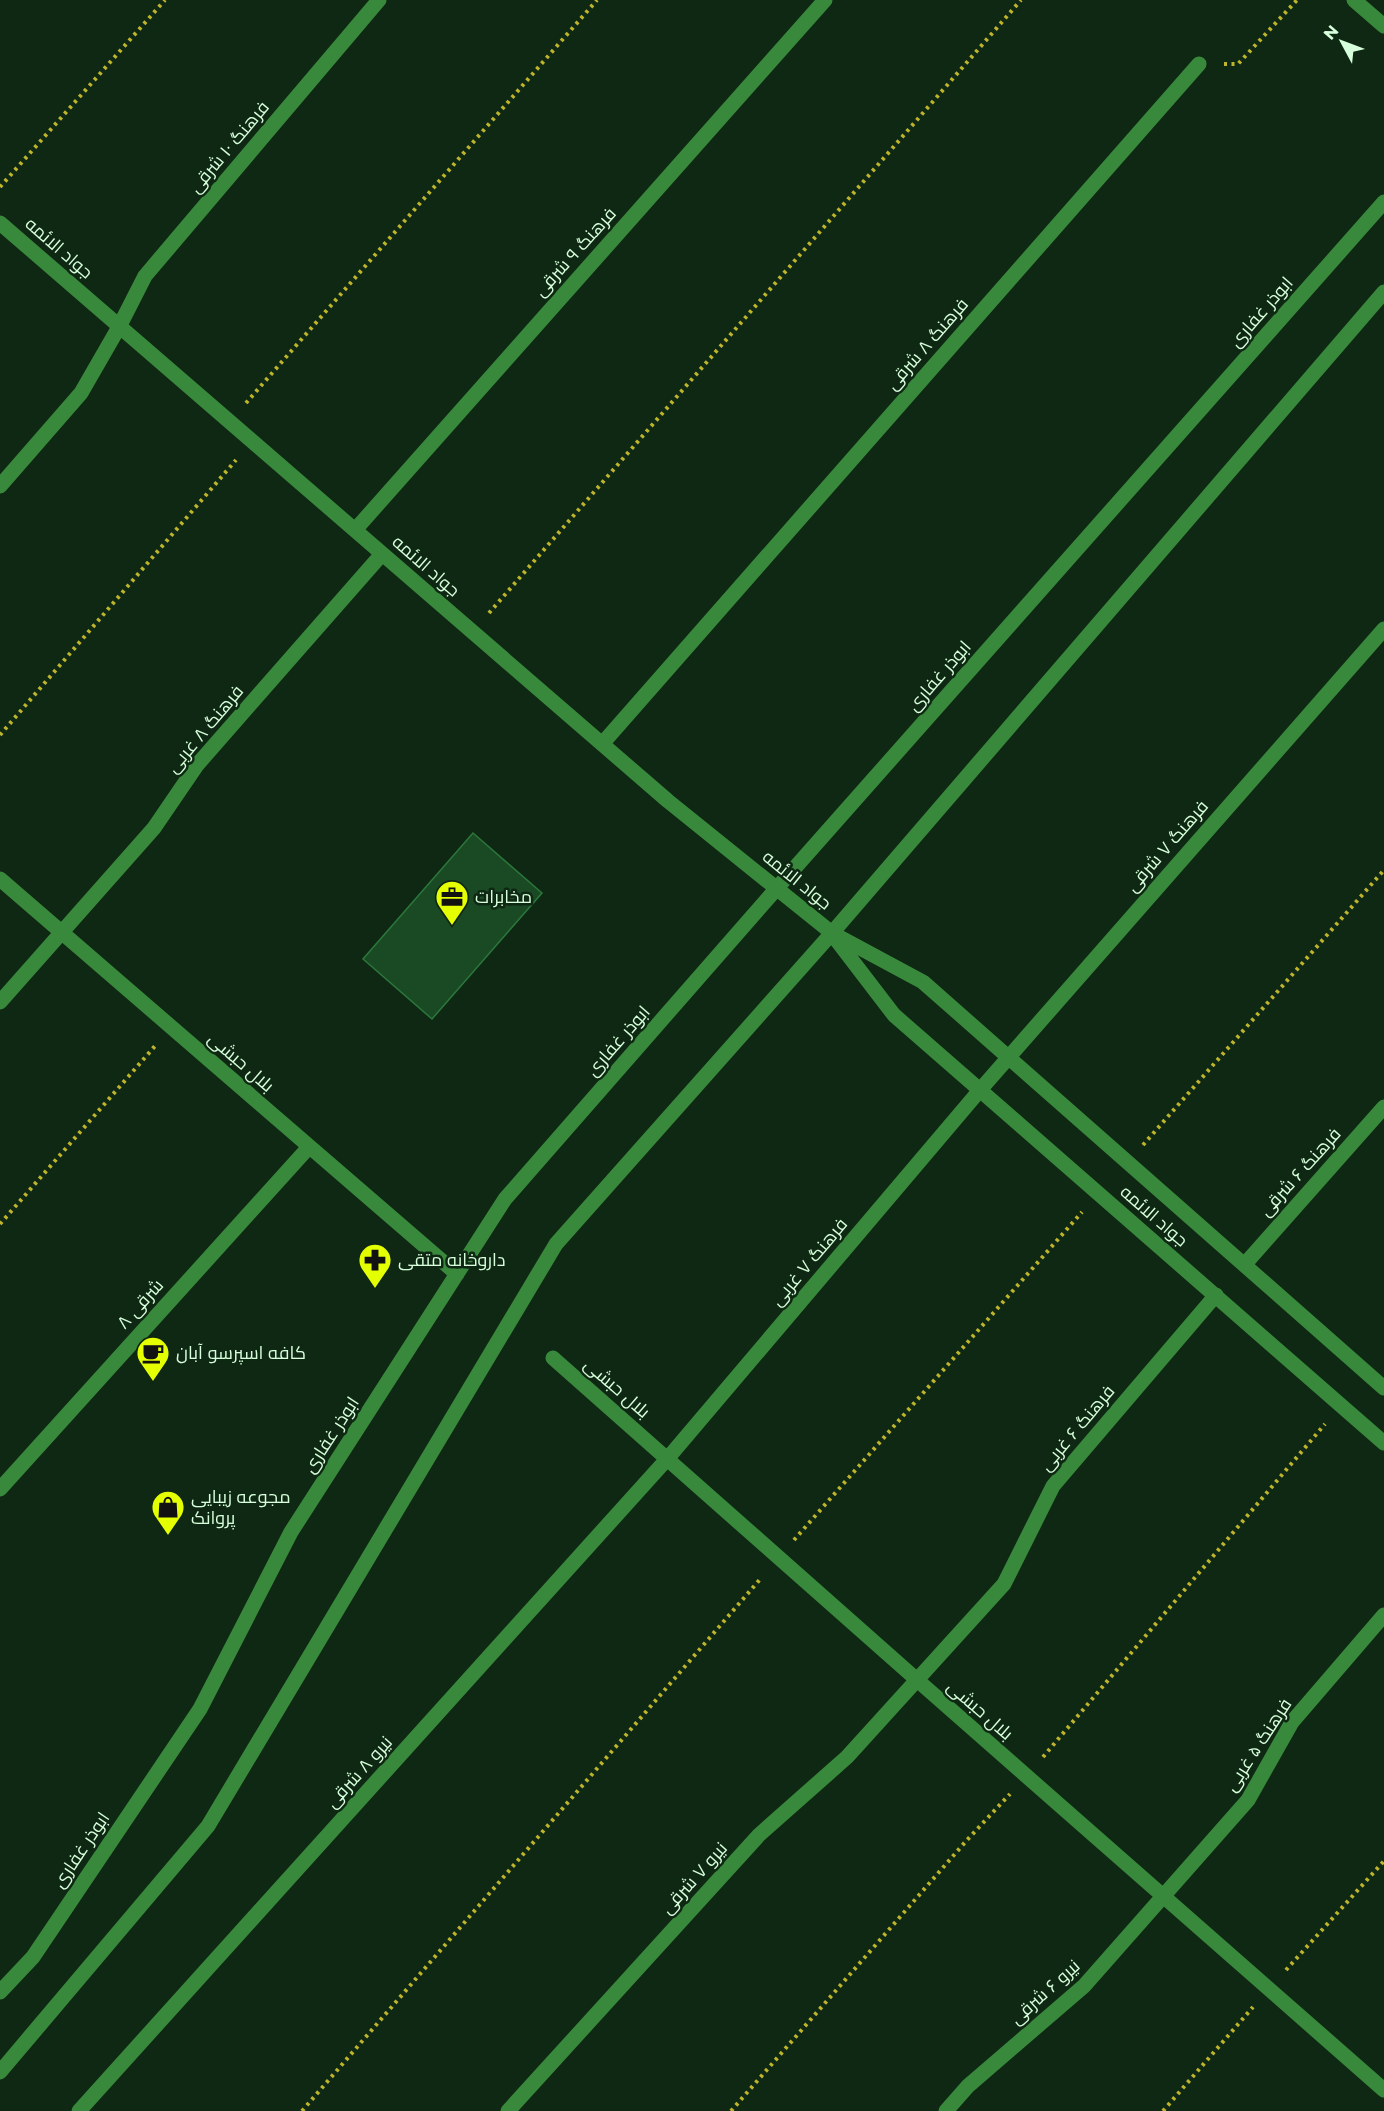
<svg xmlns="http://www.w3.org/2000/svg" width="1384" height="2111" viewBox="0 0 1384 2111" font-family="Montserrat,Cairo,sans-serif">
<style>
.building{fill:#1a4a24;stroke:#2c773b;stroke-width:1.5}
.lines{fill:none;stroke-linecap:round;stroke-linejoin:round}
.path{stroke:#beb52c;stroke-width:4;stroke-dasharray:3 4.5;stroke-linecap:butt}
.minor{stroke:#39893c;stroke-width:15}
.labels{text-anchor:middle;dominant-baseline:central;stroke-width:5;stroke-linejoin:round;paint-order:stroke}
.street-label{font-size:18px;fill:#d7ffdb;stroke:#0f2813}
.poi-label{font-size:18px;fill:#d7ffdb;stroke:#0f2813;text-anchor:start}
</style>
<rect width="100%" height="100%" fill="#0f2813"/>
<path class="building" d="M 473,833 L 542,893 L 432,1019 L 363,959 Z"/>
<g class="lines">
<path class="path" d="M 1224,64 L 1238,64 L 1297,0
M 0,187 L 165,0
M 246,403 L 597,0
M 489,613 L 1021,0
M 0,735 L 236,460
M 1143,1145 L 1384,870
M 0,1224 L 155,1046
M 794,1540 L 1082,1212
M 1043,1757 L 1325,1424
M 1286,1970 L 1384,1861
M 302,2111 L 762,1577
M 731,2111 L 967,1840 L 1010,1794
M 1163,2111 L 1253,2007"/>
<path class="minor" d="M 1354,0 L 1384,26
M 0,223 L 668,801 L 832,933 L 923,982 L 1384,1388
M 0,486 L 81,393 L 119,327 L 145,276 L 379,0
M 355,530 L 825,0
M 602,744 L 1199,64
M 0,879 L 457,1274
M 835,938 L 894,1015 L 1384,1443
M 0,1002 L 154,828 L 197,765 L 382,554
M 1245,1264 L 1384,1107
M 553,1358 L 916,1679 L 1384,2090
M 0,1489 L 309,1147
M 0,1992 L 33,1957 L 200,1709 L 291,1532 L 505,1199 L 777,888 L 1384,202
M 0,2072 L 208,1826 L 556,1244 L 832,933 L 1384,292
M 79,2111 L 668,1458 L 980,1090 L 1384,629
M 508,2111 L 759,1835 L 847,1757 L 1004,1584 L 1053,1486 L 1216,1295
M 946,2111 L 968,2086 L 1084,1986 L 1248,1800 L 1292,1722 L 1384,1615"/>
</g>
<defs>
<symbol id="office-pin" viewBox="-11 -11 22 30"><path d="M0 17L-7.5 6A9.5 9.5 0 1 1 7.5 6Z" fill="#e5ff03" stroke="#0f2813"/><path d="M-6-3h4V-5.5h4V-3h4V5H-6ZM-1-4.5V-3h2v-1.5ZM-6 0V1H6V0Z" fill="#111"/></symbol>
<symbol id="pharmacy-pin" viewBox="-11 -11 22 30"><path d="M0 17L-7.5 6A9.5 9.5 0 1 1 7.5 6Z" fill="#e5ff03" stroke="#0f2813"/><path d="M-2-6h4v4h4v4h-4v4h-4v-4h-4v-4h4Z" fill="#111"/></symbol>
<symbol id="cafe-pin" viewBox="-11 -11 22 30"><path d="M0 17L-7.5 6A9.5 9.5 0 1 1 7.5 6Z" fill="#e5ff03" stroke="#0f2813"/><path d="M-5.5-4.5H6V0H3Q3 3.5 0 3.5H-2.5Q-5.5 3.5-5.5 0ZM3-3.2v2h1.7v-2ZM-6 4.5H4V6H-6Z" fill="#111"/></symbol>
<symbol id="shop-pin" viewBox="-11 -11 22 30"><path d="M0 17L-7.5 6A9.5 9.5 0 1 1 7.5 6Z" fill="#e5ff03" stroke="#0f2813"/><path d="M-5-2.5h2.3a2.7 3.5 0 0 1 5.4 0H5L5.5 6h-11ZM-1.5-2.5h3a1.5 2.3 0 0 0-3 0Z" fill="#111"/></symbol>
</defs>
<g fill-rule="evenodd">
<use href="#office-pin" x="433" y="878" width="38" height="52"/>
<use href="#pharmacy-pin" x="356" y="1241" width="38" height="52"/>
<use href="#cafe-pin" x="134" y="1334" width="38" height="52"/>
<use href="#shop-pin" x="149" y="1488" width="38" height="52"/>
</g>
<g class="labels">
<g class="street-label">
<text transform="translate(229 147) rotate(-50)">فرهنگ ۱۰ شرقی</text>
<text transform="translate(59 248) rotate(41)">جواد الائمه</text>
<text transform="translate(575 252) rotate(-48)">فرهنگ ۹ شرقی</text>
<text transform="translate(1261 312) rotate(-49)">ابوذر غفاری</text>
<text transform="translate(927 344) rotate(-49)">فرهنگ ۸ شرقی</text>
<text transform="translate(426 566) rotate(41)">جواد الائمه</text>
<text transform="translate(939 676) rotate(-49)">ابوذر غفاری</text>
<text transform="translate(205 729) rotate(-50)">فرهنگ ۸ غربی</text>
<text transform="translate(1167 846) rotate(-49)">فرهنگ ۷ شرقی</text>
<text transform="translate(797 880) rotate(39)">جواد الائمه</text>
<text transform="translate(618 1041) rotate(-49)">ابوذر غفاری</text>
<text transform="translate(241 1062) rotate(41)">بلال حبشی</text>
<text transform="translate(1300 1172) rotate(-48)">فرهنگ ۶ شرقی</text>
<text transform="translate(1154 1216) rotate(41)">جواد الائمه</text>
<text transform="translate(809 1262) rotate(-50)">فرهنگ ۷ غربی</text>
<text transform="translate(140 1304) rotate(-48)">۸ شرقی</text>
<text transform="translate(617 1388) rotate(41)">بلال حبشی</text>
<text transform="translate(1077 1428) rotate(-50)">فرهنگ ۶ غربی</text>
<text transform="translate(331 1435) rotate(-57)">ابوذر غفاری</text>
<text transform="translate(980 1710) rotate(41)">بلال حبشی</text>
<text transform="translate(1258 1745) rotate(-57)">فرهنگ ۵ غربی</text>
<text transform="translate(359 1772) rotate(-48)">نیرو ۸ شرقی</text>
<text transform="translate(81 1850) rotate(-56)">ابوذر غفاری</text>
<text transform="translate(694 1878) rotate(-48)">نیرو ۷ شرقی</text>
<text transform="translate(1045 1992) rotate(-42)">نیرو ۶ شرقی</text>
</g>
<g class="poi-label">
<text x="475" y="897">مخابرات</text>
<text x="398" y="1260">داروخانه متقی</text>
<text x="176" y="1353">کافه اسپرسو آبان</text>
<text x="191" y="1497">مجوعه زیبایی<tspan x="191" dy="21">پروانک</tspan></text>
</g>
</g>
<g transform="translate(1342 42) rotate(311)" stroke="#0f2813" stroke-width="4.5" paint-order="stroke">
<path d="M0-4.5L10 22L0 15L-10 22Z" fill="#d7ffdb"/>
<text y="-9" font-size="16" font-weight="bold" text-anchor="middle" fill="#d7ffdb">N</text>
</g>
</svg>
